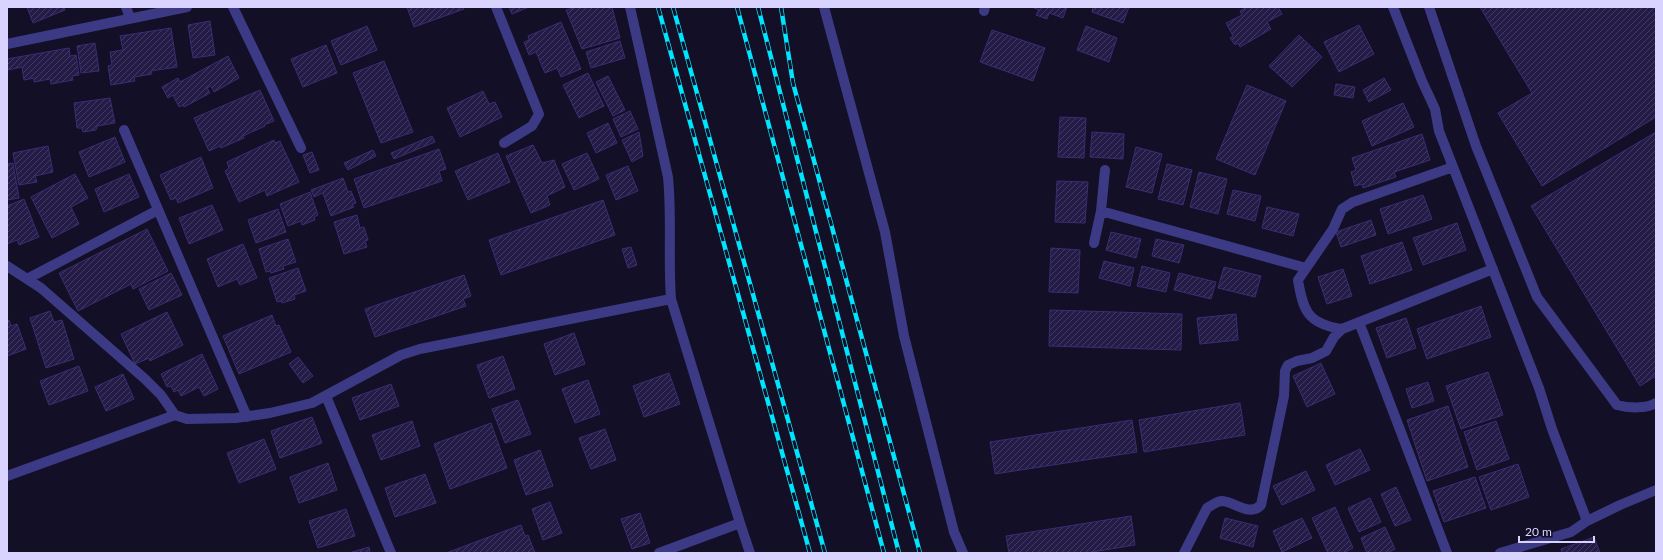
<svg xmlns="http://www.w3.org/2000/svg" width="1663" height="560" viewBox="0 0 1663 560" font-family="Lato,sans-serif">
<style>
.building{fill:url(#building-hatch);stroke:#3b2d73}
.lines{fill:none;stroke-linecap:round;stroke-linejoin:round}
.minor{stroke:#3d3a85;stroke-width:10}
.rail-casing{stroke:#00e5ff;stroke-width:4.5}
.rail{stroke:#130f26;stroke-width:3;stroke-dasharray:9;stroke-linecap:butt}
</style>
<defs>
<pattern id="building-hatch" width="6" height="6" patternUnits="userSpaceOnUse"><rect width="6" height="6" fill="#241b47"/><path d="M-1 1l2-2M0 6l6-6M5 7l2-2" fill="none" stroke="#433b63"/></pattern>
</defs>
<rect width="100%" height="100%" fill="#130f26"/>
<path class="building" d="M 27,7 L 64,7 L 65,10 L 33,23 Z
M 407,7 L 463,7 L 464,9 L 414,27 Z
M 509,7 L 529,7 L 512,14 Z
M 577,7 L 612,7 L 620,38 L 582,49 L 566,10 Z
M 1032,7 L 1067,7 L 1063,18 L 1049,13 L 1047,19 L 1036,15 L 1039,10 Z
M 1093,7 L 1129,7 L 1123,23 L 1092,12 Z
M 1247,7 L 1278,7 L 1282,14 L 1267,22 L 1271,29 L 1240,47 L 1238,43 L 1235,45 L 1230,38 L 1233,36 L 1226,23 L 1242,15 L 1240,11 Z
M 1480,7 L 1656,7 L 1656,117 L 1542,186 L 1498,113 L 1532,93 Z
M 210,21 L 215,55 L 193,58 L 188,25 Z
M 561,22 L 581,69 L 561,77 L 557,68 L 545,73 L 536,52 L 529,55 L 524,42 L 529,40 L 528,36 Z
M 1359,25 L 1374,54 L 1339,72 L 1324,42 Z
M 367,26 L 377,50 L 341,65 L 331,41 Z
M 1086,26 L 1117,38 L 1109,62 L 1077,50 Z
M 171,28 L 177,67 L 151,71 L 152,74 L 134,77 L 135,81 L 111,85 L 108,66 L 112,65 L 110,52 L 123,50 L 120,36 Z
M 992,30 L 1045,48 L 1033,81 L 980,62 Z
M 1299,35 L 1322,57 L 1292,87 L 1269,66 Z
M 620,41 L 625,58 L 591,68 L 586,52 Z
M 95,43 L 99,71 L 81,73 L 77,46 Z
M 326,45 L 337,73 L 303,87 L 291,59 Z
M 69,48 L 70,56 L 76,55 L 79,75 L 72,76 L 73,80 L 51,84 L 50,79 L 34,82 L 34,78 L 24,80 L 22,67 L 8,70 L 7,59 Z
M 228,56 L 239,78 L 214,92 L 211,86 L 207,88 L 210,93 L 184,107 L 183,105 L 179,107 L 173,95 L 168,98 L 162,87 L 178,78 L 180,82 Z
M 384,61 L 413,132 L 381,143 L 353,73 Z
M 588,73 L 604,106 L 579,118 L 563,85 Z
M 608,76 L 625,110 L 613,116 L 596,82 Z
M 1384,78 L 1391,90 L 1369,102 L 1363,90 Z
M 1336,84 L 1355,87 L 1353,98 L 1334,95 Z
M 1247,85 L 1286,101 L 1255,175 L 1216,159 Z
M 260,90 L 274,121 L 264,125 L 265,126 L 243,136 L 244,138 L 221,148 L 220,146 L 209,151 L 194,118 Z
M 483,91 L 489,104 L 495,102 L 502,117 L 460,137 L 447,108 Z
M 110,98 L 115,123 L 97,126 L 96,130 L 83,132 L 82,128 L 77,128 L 74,103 Z
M 1403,103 L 1414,127 L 1372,146 L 1362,121 Z
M 630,111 L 638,129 L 621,137 L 613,119 Z
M 1060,117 L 1086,118 L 1084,158 L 1058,157 Z
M 608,123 L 617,143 L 596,153 L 587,133 Z
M 639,132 L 643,156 L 632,162 L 622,140 Z
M 1092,132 L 1124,134 L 1123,159 L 1090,157 Z
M 1656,132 L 1656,376 L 1640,386 L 1531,206 Z
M 1422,134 L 1430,160 L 1394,172 L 1396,177 L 1363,188 L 1362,184 L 1355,186 L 1351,172 L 1356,170 L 1352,158 Z
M 432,136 L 435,142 L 394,159 L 391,153 Z
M 115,137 L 125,162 L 89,177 L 79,152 Z
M 274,140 L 275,143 L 280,141 L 299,182 L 267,196 L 265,190 L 239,202 L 225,171 L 229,168 L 227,162 Z
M 533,145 L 542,163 L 554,160 L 565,187 L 547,196 L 550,205 L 531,213 L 506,156 Z
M 48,146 L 53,172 L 35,176 L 37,182 L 19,185 L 13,153 Z
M 1136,147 L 1162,154 L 1152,193 L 1126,187 Z
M 439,149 L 446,169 L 439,171 L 442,181 L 364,208 L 354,179 Z
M 373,150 L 376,156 L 348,170 L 344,163 Z
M 312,152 L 319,170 L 310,173 L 303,155 Z
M 498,153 L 510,182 L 468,200 L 455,171 Z
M 587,153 L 599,179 L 574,190 L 562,164 Z
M 201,157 L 213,188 L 178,203 L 176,198 L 171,200 L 160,175 Z
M 13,163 L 19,198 L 7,200 L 7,164 Z
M 1167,164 L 1192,170 L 1183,205 L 1158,199 Z
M 628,166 L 638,191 L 616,200 L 606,175 Z
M 1199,172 L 1227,179 L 1218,214 L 1190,207 Z
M 75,174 L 88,198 L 71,207 L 79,224 L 52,238 L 31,197 Z
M 129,174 L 139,197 L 104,212 L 95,189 Z
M 343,178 L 348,192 L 351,191 L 356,203 L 352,204 L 354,207 L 331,216 L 323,193 L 314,197 L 311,190 Z
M 1057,181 L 1088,182 L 1085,223 L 1055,222 Z
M 1233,190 L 1261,196 L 1255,221 L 1227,214 Z
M 310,192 L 318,215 L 314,217 L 315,220 L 302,225 L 301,221 L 288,226 L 280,204 Z
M 1423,195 L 1432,219 L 1388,234 L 1380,209 Z
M 24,199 L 39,237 L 19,245 L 17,240 L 7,244 L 7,206 Z
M 603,200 L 615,235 L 501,275 L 489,240 Z
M 212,205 L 223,230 L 189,244 L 179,218 Z
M 1267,207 L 1299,214 L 1293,236 L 1262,228 Z
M 278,209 L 286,232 L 256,243 L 248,220 Z
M 357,215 L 360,228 L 364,227 L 368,240 L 365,241 L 367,247 L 344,254 L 334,222 Z
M 1371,220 L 1376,235 L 1341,247 L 1336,232 Z
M 1457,223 L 1466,250 L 1423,265 L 1413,238 Z
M 147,229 L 168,271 L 133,289 L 131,284 L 78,311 L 59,273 Z
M 1111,232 L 1141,239 L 1136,258 L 1106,250 Z
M 288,239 L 296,262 L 283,266 L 284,269 L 271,273 L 270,271 L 266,272 L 259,249 Z
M 1156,239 L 1184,245 L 1179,263 L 1152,256 Z
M 1402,242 L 1412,270 L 1370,284 L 1361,256 Z
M 243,244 L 257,278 L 240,285 L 237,279 L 218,287 L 207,259 Z
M 631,247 L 637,265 L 628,268 L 622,249 Z
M 1051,248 L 1080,250 L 1078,293 L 1049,292 Z
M 1104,261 L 1134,268 L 1130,286 L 1099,278 Z
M 1142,266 L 1170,273 L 1166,292 L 1137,286 Z
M 1224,267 L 1261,276 L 1255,297 L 1218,288 Z
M 298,268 L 306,291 L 294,295 L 295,299 L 282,303 L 281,301 L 277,302 L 269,278 Z
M 1343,269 L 1352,296 L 1327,304 L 1318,277 Z
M 171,273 L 182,295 L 149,310 L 139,289 Z
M 1179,273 L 1216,282 L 1211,299 L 1174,290 Z
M 464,275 L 471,296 L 463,299 L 466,306 L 375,337 L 365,309 Z
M 1481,306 L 1491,337 L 1427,359 L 1417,329 Z
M 1050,310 L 1182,314 L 1181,350 L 1049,346 Z
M 50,311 L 54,322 L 62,320 L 74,359 L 46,368 L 30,318 Z
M 167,312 L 183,345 L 150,361 L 149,358 L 135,364 L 121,334 Z
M 1236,314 L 1238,340 L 1200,344 L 1197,318 Z
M 272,315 L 276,326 L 279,325 L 291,352 L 239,374 L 223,336 Z
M 1406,318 L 1416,348 L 1387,358 L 1376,328 Z
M 9,320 L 11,326 L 17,324 L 26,349 L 7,356 L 7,321 Z
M 574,333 L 585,364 L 555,375 L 544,344 Z
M 202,354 L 218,389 L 204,396 L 199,387 L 181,396 L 178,390 L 174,392 L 171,386 L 167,387 L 161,374 Z
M 503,356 L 515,389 L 489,398 L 477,365 Z
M 298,357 L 313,376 L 303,383 L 289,364 Z
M 1321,363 L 1335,394 L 1307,407 L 1293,376 Z
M 79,366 L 88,391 L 49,405 L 40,381 Z
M 1488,372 L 1503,415 L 1461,429 L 1446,386 Z
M 669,373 L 680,404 L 644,417 L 633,386 Z
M 123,374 L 134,399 L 106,411 L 95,387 Z
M 588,380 L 600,414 L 575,423 L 562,389 Z
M 1428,382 L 1434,401 L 1412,408 L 1406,389 Z
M 391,384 L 399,406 L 360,420 L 352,398 Z
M 518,400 L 531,434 L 505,443 L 492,409 Z
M 1240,403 L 1245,435 L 1144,452 L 1139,420 Z
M 1448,406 L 1468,467 L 1427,481 L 1407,420 Z
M 312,417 L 322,443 L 280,458 L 271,431 Z
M 1132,420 L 1137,452 L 995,474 L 990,442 Z
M 412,421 L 420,446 L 381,460 L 372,435 Z
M 1496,421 L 1509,459 L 1477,470 L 1464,432 Z
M 491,423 L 507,468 L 450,489 L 434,444 Z
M 605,429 L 616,460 L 591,469 L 579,438 Z
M 264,439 L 276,469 L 239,483 L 227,453 Z
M 1360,449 L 1370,470 L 1335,485 L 1326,465 Z
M 540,450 L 553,486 L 526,495 L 514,460 Z
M 328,463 L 337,490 L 299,503 L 290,477 Z
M 1518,464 L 1529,497 L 1491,510 L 1479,477 Z
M 1306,471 L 1315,490 L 1282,505 L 1273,486 Z
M 425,474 L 436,503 L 395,517 L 385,488 Z
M 1475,477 L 1486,508 L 1444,522 L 1433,491 Z
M 1396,487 L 1411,520 L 1395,526 L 1381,494 Z
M 1370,498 L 1381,522 L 1359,532 L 1348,508 Z
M 550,502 L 562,533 L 543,540 L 532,509 Z
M 1335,507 L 1353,548 L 1343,553 L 1328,553 L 1312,518 Z
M 346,509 L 355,536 L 318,548 L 309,521 Z
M 640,513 L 650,543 L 632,549 L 621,519 Z
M 1131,516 L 1135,545 L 1086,553 L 1009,553 L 1006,536 Z
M 1225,518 L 1258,526 L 1253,547 L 1220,538 Z
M 1302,518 L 1312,538 L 1282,552 L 1273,531 Z
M 521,525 L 525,536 L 528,535 L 535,553 L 446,553 Z
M 1385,527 L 1395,549 L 1387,553 L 1367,553 L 1361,538 Z
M 1594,537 L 1600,553 L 1562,553 L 1561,549 Z
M 369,547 L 370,553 L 349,553 Z"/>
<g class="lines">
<path class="minor" d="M 126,7 L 130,18
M 233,7 L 301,148
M 496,7 L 539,114 L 532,126 L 504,143
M 630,7 L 668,177 C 672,218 668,258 671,299 L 740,523 L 750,553
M 824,7 L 885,232 L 904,336 L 954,532 L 963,553
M 1393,7 L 1422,81 L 1435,109 L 1439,131 L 1539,388 L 1552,429 L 1587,521
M 1429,7 L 1476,146 L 1537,297 L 1617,405 C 1628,408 1646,409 1656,403
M 984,11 L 985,7
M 7,44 L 187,7
M 124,130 L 247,417
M 1453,167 L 1353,202 L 1342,209 L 1333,229 L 1298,280 C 1303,311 1308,324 1342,329 L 1493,269
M 1101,211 L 1306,268
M 1094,243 L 1101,211 L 1105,170
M 7,266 L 41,288 L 145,379 L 161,395 L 175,415 L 187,419 L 236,418 L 270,413 L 312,403 L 401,355 L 420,349 L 671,299
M 27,279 L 158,210
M 1359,322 L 1447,553
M 326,396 L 391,553
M 7,476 L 175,415
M 659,553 L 740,523
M 1184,553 L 1207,508 C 1211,506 1217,501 1222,501 C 1235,502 1250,517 1261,505 L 1284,396 L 1285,371 L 1288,365 L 1297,361 L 1312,358 L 1326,351 L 1334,337 L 1342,329
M 1500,553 L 1571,532 L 1587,521 L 1620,505 L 1656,490"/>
<defs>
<path id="rail" d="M 658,7 L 810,553
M 673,7 L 825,553
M 737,7 L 884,553
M 758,7 L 899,553
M 781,7 L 793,83 L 920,553"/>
</defs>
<use href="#rail" class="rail-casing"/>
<use href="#rail" class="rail"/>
</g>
<rect width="1663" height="560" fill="none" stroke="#d9d4ff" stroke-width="16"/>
<path d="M1519 536v6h75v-6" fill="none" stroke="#d9d4ff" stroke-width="2"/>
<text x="1525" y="536" font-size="12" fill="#d9d4ff" stroke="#130f26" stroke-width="3" paint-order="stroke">20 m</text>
</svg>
